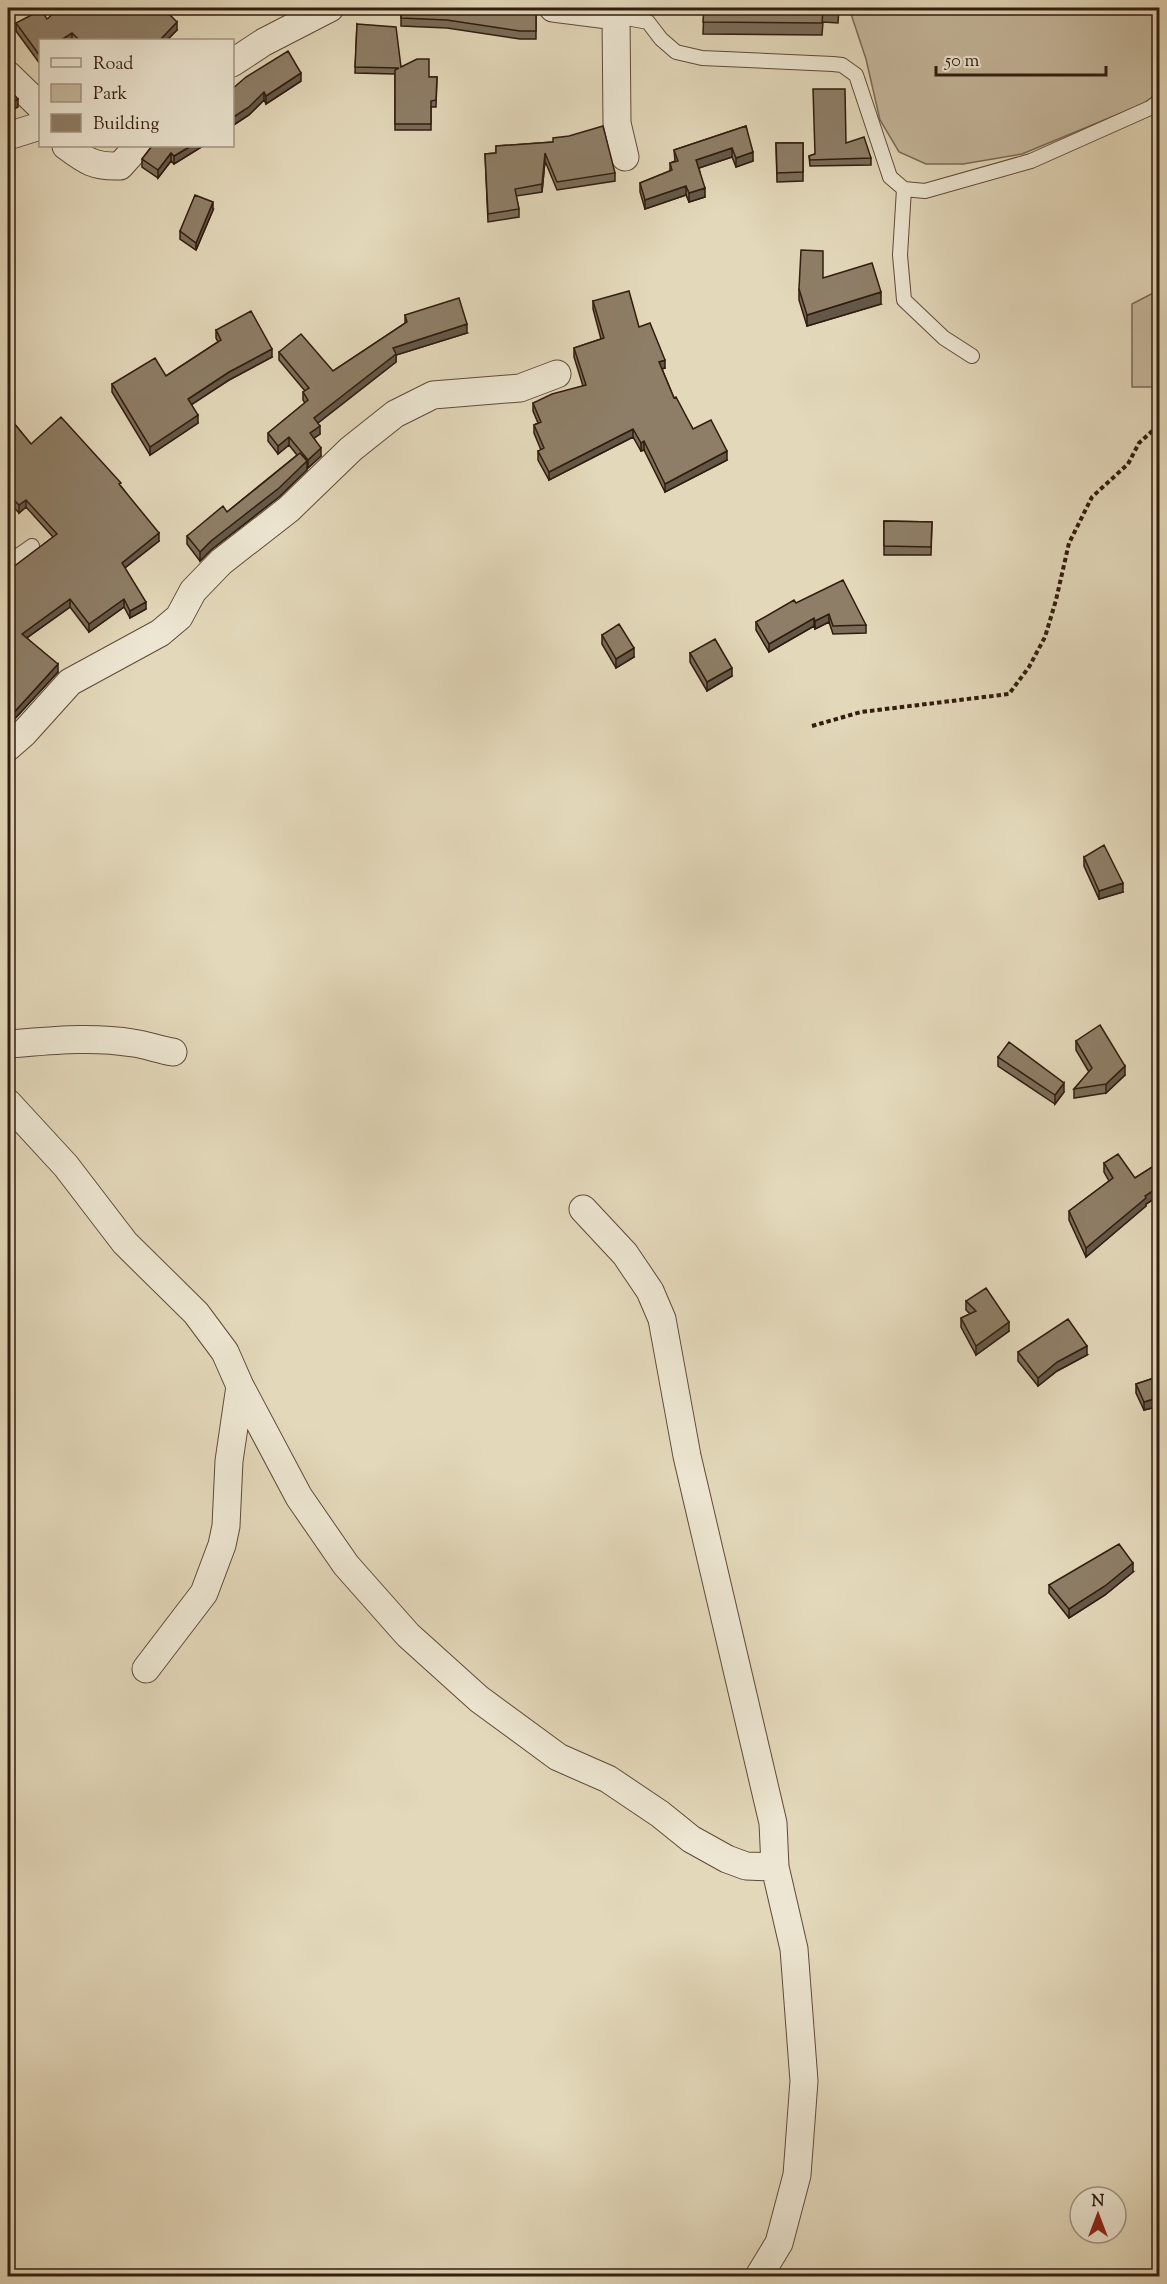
<svg xmlns="http://www.w3.org/2000/svg" width="1167" height="2284" viewBox="0 0 1167 2284" font-family="'Sorts Mill Goudy',serif">
<style>
.green{fill:#c5b89d;stroke:#7b6a56;stroke-width:1.5}
.lines{fill:none;stroke-linecap:round;stroke-linejoin:round}
.service-casing{stroke:#5e4b39;stroke-width:16}
.minor-casing{stroke:#5e4b39;stroke-width:29}
.path{stroke:#311c0e;stroke-width:4;stroke-dasharray:4.5 3;stroke-linecap:butt}
.service{stroke:#ede6d2;stroke-width:14}
.minor{stroke:#ede6d2;stroke-width:27}
.wall{fill:#7a6c59;stroke:#311c0e;stroke-width:1.5}
.shaded-wall{fill:#635848;stroke:#311c0e;stroke-width:1.5}
.building{fill:#8e7e67;stroke:#311c0e;stroke-width:1.5}
</style>
<rect width="100%" height="100%" fill="#e3d8ba"/>
<filter id="stains"><feTurbulence type="fractalNoise" baseFrequency=".00333" numOctaves="4"/><feColorMatrix values="0 0 0 0 .2 0 0 0 0 .09 0 0 0 0 .02 0 0 0 .5 -.17"/></filter>
<radialGradient id="worn" r=".72"><stop offset=".6" stop-color="#630" stop-opacity="0"/><stop offset="1" stop-color="#630" stop-opacity=".3"/></radialGradient>
<path class="green" d="M 849,8 L 1159,8 L 1159,92 L 1143,104 L 1022,154 L 963,164 L 926,164 L 899,152 L 880,120 L 866,59 Z
M 1159,290 L 1159,387 L 1132,387 L 1132,304 Z"/>
<g class="lines">
<defs>
<path id="service" d="M 616,12 L 616,16 L 648,22 L 661,39 L 676,52 L 702,58 L 833,64 L 842,65 L 856,75 L 890,177 L 904,189 L 925,191 L 1031,161 L 1150,108 L 1160,101
M 904,189 L 900,255 L 904,300 L 944,338 L 972,356
M 8,563 L 32,546"/>
<path id="minor" d="M 553,8 L 616,16 L 617,123 L 625,157
M 232,63 L 264,42 L 330,8
M 8,75 L 40,106
M 8,136 L 40,126
M 66,146 C 86,161 94,167 120,166 L 138,146
M 8,747 L 24,733 L 70,682 L 160,633 L 179,617 L 193,591 L 221,562 L 289,509 L 351,449 L 395,414 L 433,395 L 520,388 L 557,374
M 8,1044 C 49,1041 91,1036 133,1043 C 147,1045 160,1050 173,1052
M 8,1103 L 66,1166 L 125,1243 L 196,1313 L 225,1352 L 240,1386 L 299,1497 L 346,1565 L 408,1635 L 479,1699 L 558,1757 L 608,1779 L 660,1814 L 691,1839 L 727,1859 L 746,1866 L 775,1867
M 583,1209 L 625,1254 L 650,1291 L 662,1319 L 687,1456 L 773,1823 L 775,1867 L 794,1949 L 804,2081 L 797,2175 L 779,2243 L 759,2276
M 146,1669 L 204,1593 L 222,1545 L 226,1526 L 229,1461 L 240,1386"/>
</defs>
<use href="#service" class="service-casing"/>
<use href="#minor" class="minor-casing"/>
<path class="path" d="M 812,726 L 861,712 L 1009,694 L 1029,667 L 1045,637 L 1056,600 L 1069,543 L 1092,497 L 1128,464 L 1139,443 L 1160,424"/>
<use href="#service" class="service"/>
<use href="#minor" class="minor"/>
</g>
<path class="wall" d="M 401,8 L 512,8 L 512,10 L 536,10 L 536,39 L 520,39 L 447,28 L 401,26 Z
M 704,8 L 839,8 L 838,23 L 823,22 L 822,35 L 703,34 Z
M 47,19 L 177,30 L 167,40 L 40,40 L 40,64 L 16,31 L 16,23 Z
M 357,24 L 401,67 L 429,77 L 437,77 L 436,107 L 431,107 L 431,130 L 395,130 L 395,74 L 355,73 Z
M 301,81 L 266,104 L 264,100 L 249,115 L 232,126 L 232,89 Z
M 746,126 L 753,161 L 736,167 L 732,157 L 699,168 L 705,197 L 689,202 L 686,195 L 645,209 L 640,192 L 640,183 L 670,171 L 670,163 L 675,161 L 674,150 Z
M 553,142 L 615,173 L 615,181 L 557,190 L 545,161 L 542,192 L 516,196 L 519,209 L 519,217 L 488,222 L 485,154 L 496,153 L 496,146 Z
M 776,143 L 803,143 L 803,181 L 777,182 Z
M 846,143 L 871,158 L 871,165 L 810,166 L 809,156 Z
M 152,146 L 203,146 L 174,164 L 171,161 L 158,178 L 142,167 L 142,159 Z
M 213,210 L 196,250 L 180,239 L 180,231 Z
M 823,278 L 881,304 L 807,326 L 799,300 L 799,289 Z
M 593,301 L 639,327 L 665,368 L 662,369 L 674,398 L 693,429 L 727,460 L 665,492 L 644,450 L 641,451 L 633,437 L 549,480 L 538,460 L 538,451 L 541,450 L 534,433 L 534,425 L 538,423 L 533,411 L 533,403 L 583,386 L 574,357 L 574,348 L 601,339 L 593,309 Z
M 405,315 L 467,333 L 396,355 L 396,362 L 318,423 L 320,434 L 314,438 L 321,456 L 308,468 L 307,466 L 307,470 L 279,497 L 211,550 L 200,561 L 187,544 L 187,536 L 227,512 L 297,455 L 289,445 L 278,454 L 268,441 L 268,433 L 305,403 L 303,400 L 303,392 L 305,391 L 279,360 L 279,352 L 333,371 L 405,323 Z
M 216,330 L 272,357 L 229,380 L 191,404 L 198,423 L 150,455 L 112,392 L 112,384 L 166,376 L 218,342 L 216,338 Z
M 8,416 L 31,444 L 121,486 L 159,541 L 125,568 L 146,609 L 130,618 L 124,607 L 89,632 L 70,607 L 27,638 L 58,672 L 8,726 L 8,571 L 53,537 L 26,507 L 19,513 L 8,501 Z
M 884,521 L 932,522 L 931,555 L 884,555 Z
M 796,603 L 866,625 L 866,633 L 833,634 L 829,622 L 815,629 L 814,626 L 769,652 L 756,630 L 756,622 Z
M 602,635 L 634,657 L 616,668 L 602,644 Z
M 690,653 L 732,676 L 707,691 L 690,662 Z
M 1084,857 L 1123,892 L 1099,899 L 1084,866 Z
M 1076,1041 L 1125,1075 L 1106,1093 L 1074,1098 L 1074,1089 L 1089,1072 L 1076,1050 Z
M 998,1057 L 1064,1092 L 1055,1104 L 998,1066 Z
M 1160,1162 L 1160,1195 L 1146,1204 L 1146,1206 L 1086,1257 L 1069,1220 L 1069,1211 L 1109,1181 L 1104,1172 L 1104,1163 L 1135,1178 Z
M 966,1301 L 1009,1331 L 976,1355 L 961,1327 L 961,1318 L 970,1314 L 966,1310 Z
M 1018,1352 L 1087,1355 L 1057,1371 L 1038,1386 L 1018,1361 Z
M 1160,1376 L 1160,1406 L 1144,1410 L 1136,1393 L 1136,1384 Z
M 1133,1572 L 1105,1595 L 1069,1618 L 1049,1593 L 1049,1585 Z
M 1160,1632 L 1160,1652 L 1154,1646 L 1154,1637 Z"/>
<path class="shaded-wall" d="M 177,22 L 177,30 L 167,40 L 160,40 Z
M 72,33 L 72,40 L 61,40 Z
M 301,73 L 301,81 L 266,104 L 266,96 Z
M 264,92 L 264,100 L 249,115 L 232,126 L 232,118 Z
M 18,99 L 18,107 L 8,112 L 8,104 Z
M 191,146 L 203,146 L 174,164 L 174,156 Z
M 732,148 L 732,157 L 696,169 L 696,160 Z
M 753,152 L 753,161 L 736,167 L 736,158 Z
M 171,153 L 171,161 L 158,178 L 158,170 Z
M 545,153 L 545,161 L 542,192 L 542,184 Z
M 686,186 L 686,195 L 645,209 L 645,200 Z
M 705,188 L 705,197 L 689,202 L 689,193 Z
M 213,202 L 213,210 L 196,250 L 196,243 Z
M 881,292 L 881,304 L 807,326 L 807,315 Z
M 467,324 L 467,333 L 396,355 L 396,362 L 314,426 L 314,418 L 393,348 Z
M 272,349 L 272,357 L 229,380 L 188,407 L 188,399 L 229,372 Z
M 665,360 L 665,368 L 659,370 L 659,362 Z
M 198,415 L 198,423 L 150,455 L 150,447 Z
M 320,426 L 320,434 L 310,441 L 310,433 Z
M 633,429 L 633,437 L 549,480 L 549,472 Z
M 289,437 L 289,445 L 278,454 L 278,446 Z
M 644,441 L 644,450 L 641,451 L 641,443 Z
M 321,448 L 321,456 L 308,468 L 308,460 Z
M 727,451 L 727,460 L 665,492 L 665,484 Z
M 307,461 L 307,470 L 279,497 L 211,550 L 200,561 L 200,552 L 211,541 Z
M 26,500 L 26,507 L 19,513 L 19,505 Z
M 159,533 L 159,541 L 122,570 L 122,563 Z
M 70,599 L 70,607 L 22,641 L 22,634 Z
M 124,599 L 124,607 L 89,632 L 89,624 Z
M 146,602 L 146,609 L 130,618 L 130,611 Z
M 829,614 L 829,622 L 815,629 L 815,621 Z
M 814,618 L 814,626 L 769,652 L 769,644 Z
M 634,648 L 634,657 L 616,668 L 616,659 Z
M 58,664 L 58,672 L 8,726 L 8,719 Z
M 732,668 L 732,676 L 707,691 L 707,682 Z
M 1123,883 L 1123,892 L 1099,899 L 1099,891 Z
M 1125,1066 L 1125,1075 L 1106,1093 L 1106,1084 Z
M 1064,1083 L 1064,1092 L 1055,1104 L 1055,1095 Z
M 1160,1186 L 1160,1195 L 1146,1204 L 1146,1206 L 1086,1257 L 1086,1248 L 1145,1196 Z
M 1009,1322 L 1009,1331 L 976,1355 L 976,1346 Z
M 1087,1346 L 1087,1355 L 1057,1371 L 1038,1386 L 1038,1378 L 1057,1362 Z
M 1160,1397 L 1160,1406 L 1144,1410 L 1144,1402 Z
M 1133,1563 L 1133,1572 L 1105,1595 L 1069,1618 L 1069,1609 Z"/>
<path class="building" d="M 60,8 L 163,8 L 177,22 L 160,40 L 79,40 L 72,33 L 61,40 L 40,40 L 40,56 L 16,23 L 41,10 L 47,19 Z
M 401,8 L 511,8 L 511,10 L 536,10 L 536,31 L 520,31 L 447,20 L 401,18 Z
M 704,8 L 839,8 L 838,11 L 823,10 L 822,23 L 703,22 Z
M 357,24 L 396,27 L 401,67 L 417,59 L 429,59 L 429,77 L 437,77 L 436,100 L 431,101 L 431,124 L 395,124 L 395,70 L 399,68 L 355,67 Z
M 288,51 L 301,73 L 266,96 L 264,92 L 249,107 L 232,118 L 232,89 L 246,77 Z
M 8,88 L 18,99 L 8,104 Z
M 813,89 L 845,89 L 846,143 L 864,137 L 871,158 L 810,160 L 809,156 L 815,154 Z
M 603,126 L 615,173 L 557,182 L 545,153 L 542,184 L 515,189 L 519,209 L 488,214 L 485,154 L 496,153 L 496,146 L 553,142 L 553,138 L 569,136 Z
M 746,126 L 753,152 L 736,158 L 732,148 L 696,160 L 705,188 L 689,193 L 686,186 L 645,200 L 640,183 L 672,170 L 670,163 L 678,161 L 674,150 Z
M 776,143 L 803,143 L 803,172 L 777,173 Z
M 152,146 L 191,146 L 174,156 L 171,153 L 158,170 L 142,159 Z
M 195,195 L 213,202 L 196,243 L 180,231 Z
M 801,250 L 823,251 L 823,278 L 872,263 L 881,292 L 807,315 L 799,289 Z
M 629,291 L 639,327 L 650,323 L 665,360 L 659,362 L 674,398 L 676,397 L 693,429 L 711,420 L 727,451 L 665,484 L 644,441 L 641,443 L 633,429 L 549,472 L 538,451 L 544,448 L 534,425 L 541,422 L 533,403 L 552,394 L 586,385 L 574,348 L 604,338 L 593,301 Z
M 459,298 L 467,324 L 393,348 L 396,354 L 314,418 L 320,426 L 310,433 L 321,448 L 308,460 L 289,437 L 278,446 L 268,433 L 308,400 L 303,392 L 309,388 L 279,352 L 301,334 L 333,371 L 407,322 L 405,315 Z
M 251,311 L 272,349 L 229,372 L 188,399 L 198,415 L 150,447 L 112,384 L 155,358 L 166,376 L 221,340 L 216,330 Z
M 8,416 L 31,444 L 61,417 L 121,483 L 119,484 L 159,533 L 122,563 L 146,602 L 130,611 L 124,599 L 89,624 L 70,599 L 22,634 L 58,664 L 8,719 L 8,643 L 10,641 L 9,640 L 8,640 L 8,571 L 57,534 L 26,500 L 19,505 L 8,494 Z
M 300,453 L 307,461 L 279,488 L 211,541 L 200,552 L 187,536 L 223,506 L 227,512 Z
M 884,521 L 932,522 L 931,547 L 884,546 Z
M 843,580 L 866,625 L 833,626 L 829,614 L 815,621 L 814,618 L 769,644 L 756,622 L 794,600 L 796,603 Z
M 619,624 L 634,648 L 616,659 L 602,635 Z
M 715,639 L 732,668 L 707,682 L 690,653 Z
M 1104,845 L 1123,883 L 1099,891 L 1084,857 Z
M 1100,1025 L 1125,1066 L 1106,1084 L 1074,1089 L 1092,1068 L 1076,1041 Z
M 1009,1042 L 1064,1083 L 1055,1095 L 998,1057 Z
M 1118,1154 L 1135,1178 L 1160,1162 L 1160,1186 L 1145,1196 L 1146,1198 L 1086,1248 L 1069,1211 L 1113,1178 L 1104,1163 Z
M 986,1288 L 1009,1322 L 976,1346 L 961,1318 L 976,1311 L 966,1301 Z
M 1068,1319 L 1087,1346 L 1057,1362 L 1038,1378 L 1018,1352 Z
M 1160,1376 L 1160,1397 L 1144,1402 L 1136,1384 Z
M 1119,1544 L 1133,1563 L 1105,1586 L 1069,1609 L 1049,1585 Z
M 1160,1632 L 1160,1643 L 1154,1637 Z"/>
<rect width="1167" height="2284" fill="none" stroke="#e3d8ba" stroke-width="30"/>
<rect x="9" y="9" width="1149" height="2266" fill="none" stroke="#311c0e" stroke-width="3"/>
<rect x="15" y="15" width="1137" height="2254" fill="none" stroke="#311c0e" stroke-width="1.5"/>
<rect x="39" y="39" width="195" height="108" fill="#ede6d2" stroke="#a29584" stroke-width="1.5"/>
<rect x="51" y="58" width="30" height="9" fill="#ede6d2" stroke="#a29584" stroke-width="1.5"/>
<text x="93" y="69" font-size="18" fill="#311c0e">Road</text>
<rect x="51" y="84" width="30" height="18" fill="#c5b89d" stroke="#a29584" stroke-width="1.5"/>
<text x="93" y="99" font-size="18" fill="#311c0e">Park</text>
<rect x="51" y="114" width="30" height="18" fill="#8e7e67" stroke="#a29584" stroke-width="1.5"/>
<text x="93" y="129" font-size="18" fill="#311c0e">Building</text>
<g transform="translate(1098 2215)"><circle r="28" fill="#ede6d2" stroke="#a29584" stroke-width="1.5"/>
<path d="M0-4.5L10 22L0 15L-10 22Z" fill="#8f2418"/>
<text y="-9" font-size="16" font-weight="bold" text-anchor="middle" fill="#311c0e">N</text>
</g>
<path d="M936 66v9h170v-9" fill="none" stroke="#311c0e" stroke-width="3"/>
<text x="945" y="66" font-size="18" fill="#311c0e" stroke="#ede6d2" stroke-width="4.5" paint-order="stroke">50 m</text>
<rect width="100%" height="100%" filter="url(#stains)"/>
<rect width="100%" height="100%" fill="url(#worn)"/>
</svg>
